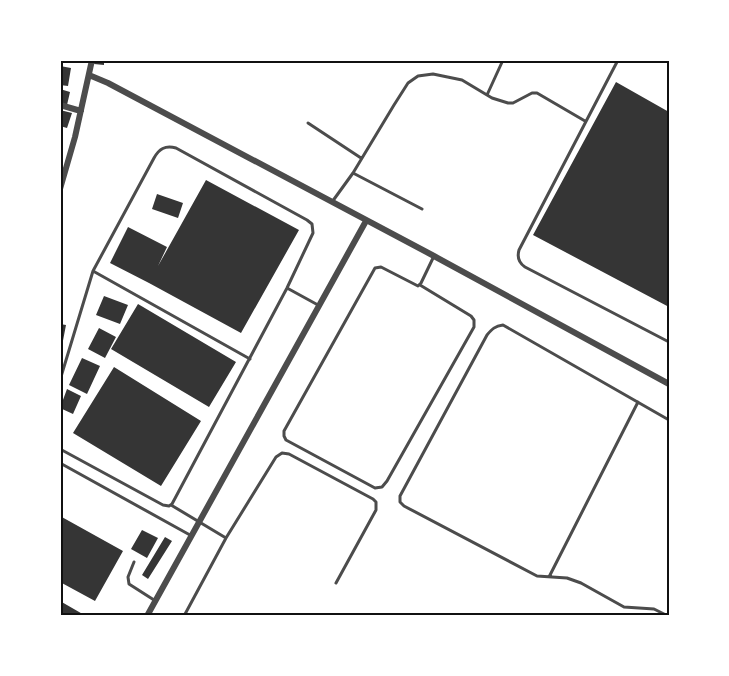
<svg xmlns="http://www.w3.org/2000/svg" width="729" height="676" viewBox="0 0 729 676" font-family="'Source Sans 3',sans-serif">
<style>
.building{fill:#353535}
.lines{fill:none;stroke-linecap:round;stroke-linejoin:round}
.service{stroke:#4c4c4c;stroke-width:3}
.minor{stroke:#4c4c4c;stroke-width:6}
.neatline{fill:none;stroke:#111;stroke-width:2}
</style>
<rect width="100%" height="100%" fill="#fff"/>
<path class="building" d="M 95,60 L 104,60 L 104,65 L 94,64 Z
M 60,66 L 71,68 L 68,86 L 60,85 Z
M 616,82 L 669,112 L 669,307 L 533,235 Z
M 60,89 L 70,92 L 67,105 L 60,103 Z
M 60,110 L 72,113 L 67,128 L 60,126 Z
M 206,180 L 299,230 L 241,333 L 149,283 L 110,263 L 128,227 L 167,247 L 158,266 Z
M 157,194 L 183,203 L 178,218 L 152,209 Z
M 104,296 L 128,305 L 120,324 L 96,315 Z
M 138,304 L 236,362 L 209,407 L 111,349 Z
M 60,324 L 66,325 L 61,351 L 60,351 Z
M 99,328 L 116,337 L 105,358 L 88,349 Z
M 82,358 L 100,366 L 87,394 L 69,385 Z
M 114,367 L 201,421 L 161,486 L 73,433 Z
M 67,389 L 81,396 L 73,414 L 60,408 Z
M 60,516 L 123,551 L 95,601 L 60,582 Z
M 142,530 L 158,538 L 147,558 L 131,549 Z
M 165,537 L 172,541 L 148,579 L 142,575 Z
M 60,601 L 86,616 L 60,616 Z"/>
<g class="lines">
<path class="service" d="M 618,60 L 519,250 C 517,257 519,263 525,267 L 669,342
M 487,95 L 503,60
M 308,123 L 361,158
M 353,173 L 422,209
M 332,202 L 353,173 L 394,105 L 408,83 L 418,76 L 433,74 L 462,80 L 492,98 L 508,103 L 513,103 L 532,93 L 537,93 L 585,121
M 93,271 L 250,359
M 420,285 L 471,316 L 474,320 L 474,327 L 387,481 L 382,487 L 375,488 L 286,440 L 284,436 L 284,431 L 375,268 L 381,267 L 418,286 L 421,283 L 434,256
M 287,288 L 318,305
M 60,380 L 93,271 L 154,158 C 159,149 165,145 176,148 L 307,220 L 312,224 L 313,233 L 287,288 L 172,504 L 169,506 L 163,505 L 60,449
M 60,463 L 190,535
M 171,505 L 226,538 L 276,457 L 282,453 L 289,454 L 373,499 L 376,502 L 376,510 L 336,583
M 134,562 L 128,577 L 129,584 L 154,600
M 549,577 L 638,402
M 184,616 L 226,538
M 668,616 L 654,609 L 624,607 L 581,583 L 567,578 L 537,576 L 404,506 L 400,502 L 400,496 L 487,335 C 492,329 495,326 503,325 L 669,420"/>
<path class="minor" d="M 89,75 L 108,83 L 434,256 L 669,384
M 60,105 L 81,111
M 60,189 L 75,137 L 92,60
M 147,616 L 366,221"/>
</g>
<rect width="729" height="676" fill="none" stroke="#ffffff" stroke-width="123"/>
<rect x="62" y="62" width="606" height="552" class="neatline"/>
</svg>
